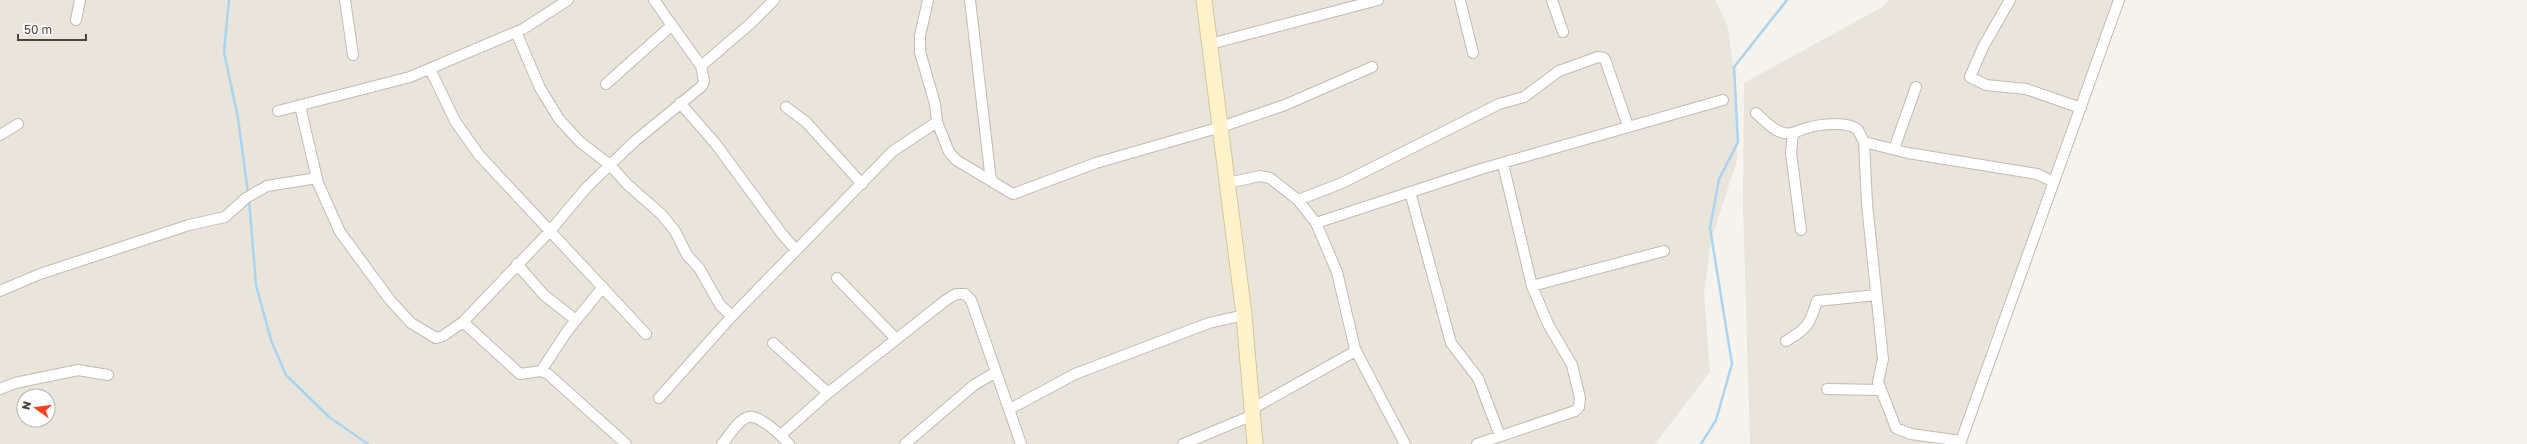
<svg xmlns="http://www.w3.org/2000/svg" width="2527" height="444" viewBox="0 0 2527 444" font-family="'Golos Text',sans-serif">
<style>
.residential{fill:#eae5da;fill-rule:evenodd}
.lines{fill:none;stroke-linecap:round;stroke-linejoin:round}
.stream{stroke:#a9d4f2;stroke-width:2.5}
.minor-casing{stroke:#c2bbae;stroke-width:12}
.secondary-casing{stroke:#d6c79b;stroke-width:17}
.minor{stroke:#fff;stroke-width:10}
.secondary{stroke:#fff3cd;stroke-width:15}
</style>
<rect width="100%" height="100%" fill="#f6f3ec"/>
<path class="residential" d="M 0,0 L 1715,0 L 1728,27 L 1737,97 L 1737,160 L 1711,241 L 1704,294 L 1710,372 L 1655,444 L 0,444 ZM 24,396 L 48,396 L 48,420 L 24,420 Z
M 1890,0 L 2124,0 L 2057,187 L 1988,344 L 1964,444 L 1750,444 L 1743,205 L 1744,83 L 1882,7 Z"/>
<g class="lines">
<path class="stream" d="M 229,0 L 224,52 L 238,118 L 248,193
M 249,200 L 256,285 L 271,340 L 286,375 L 329,417 L 368,444
M 1701,444 L 1716,420 L 1732,364 L 1710,228 L 1719,179 L 1738,142 L 1734,67 L 1787,0"/>
<defs>
<path id="minor" d="M 345,0 L 353,55
M 928,0 L 920,36 L 920,52 L 935,104 L 937,122 L 949,152 L 956,160 L 1013,194 L 1096,163 L 1221,127 L 1285,105 L 1372,67
M 970,0 L 991,181
M 1460,0 L 1473,53
M 1552,0 L 1563,32
M 2010,0 L 1983,47 L 1970,77 L 1986,85 L 2026,89 L 2081,108
M 76,20 L 80,0
M 516,32 L 540,88 L 559,119 L 580,142 L 610,165 L 628,185 L 661,214 L 675,231 L 687,255 L 699,268 L 720,305 L 732,316
M 1210,44 L 1378,0
M 701,66 L 750,24 L 774,0
M 430,69 L 455,121 L 479,155 L 646,334
M 606,84 L 671,26
M 680,103 L 715,143 L 782,234 L 795,249
M 300,106 L 318,183 L 340,232 L 390,300 L 411,323 L 436,338 L 443,336 L 463,322 L 550,231 L 587,187 L 635,141 L 702,86 L 704,81 L 701,66 L 654,0
M 786,107 L 806,122 L 862,184
M 278,111 L 410,77 L 523,29 L 568,0
M 1756,113 C 1764,120 1773,131 1784,133 C 1792,135 1799,130 1807,128 C 1820,124 1848,121 1858,130 L 1864,142 L 1867,204 L 1883,359 L 1878,382 L 1896,428 L 1911,434 L 1961,441
M 1793,133 L 1791,153 L 1801,230
M 0,135 L 18,124
M 1864,142 L 1908,153 L 2037,174 L 2054,182
M 1894,149 L 1916,87
M 1228,183 L 1260,176 L 1270,178 L 1298,200 L 1316,223 L 1337,272 L 1355,349 L 1405,444
M 1410,192 L 1451,343 L 1478,378 L 1500,436
M 1298,200 L 1342,183 L 1499,104 L 1524,97 L 1559,71 L 1598,57 L 1604,58 L 1606,62 L 1628,126
M 1316,223 L 1481,169 L 1723,100
M 517,264 L 544,295 L 576,320
M 837,278 L 896,339
M 1532,286 L 1664,251
M 0,291 L 40,274 L 189,225 L 225,217 L 246,198 L 267,186 L 317,178
M 463,322 L 520,374 L 541,371 L 548,374 L 626,444
M 1786,341 C 1807,329 1810,324 1817,301 L 1876,295
M 773,343 L 828,393
M 541,371 L 568,330 L 603,287
M 0,389 L 15,383 L 78,370 L 108,375
M 1827,389 L 1880,390
M 659,398 L 732,316 L 893,151 L 937,122
M 1010,409 L 1075,374 L 1209,323 L 1244,315
M 1252,409 L 1352,353 L 1355,349
M 781,435 L 828,393 L 946,300 L 956,294 L 965,294 L 971,300 L 1021,444
M 722,444 C 729,436 738,420 748,417 C 759,414 782,436 789,444
M 905,444 L 974,385 L 996,372
M 1183,444 L 1253,415
M 1477,444 L 1575,411 L 1579,407 L 1580,398 L 1572,365 L 1548,324 L 1532,286 L 1503,164
M 1960,444 L 2119,0"/>
<path id="secondary" d="M 1204,0 L 1244,315 L 1255,444"/>
</defs>
<use href="#minor" class="minor-casing"/>
<use href="#secondary" class="secondary-casing"/>
<use href="#minor" class="minor"/>
<use href="#secondary" class="secondary"/>
</g>
<g transform="translate(36 408) rotate(284)"><circle r="19" fill="#ffffff" stroke="#b7b4b0"/>
<path d="M0-3L7 15L0 10L-7 15Z" fill="#fc3f1d"/>
<text y="-6" font-size="11" font-weight="bold" text-anchor="middle" fill="#4b4439">N</text>
</g>
<path d="M18 34v6h68v-6" fill="none" stroke="#4b4439" stroke-width="2"/>
<text x="24" y="34" font-size="12" fill="#4b4439" stroke="#ffffff" stroke-width="3" paint-order="stroke">50 m</text>
</svg>
